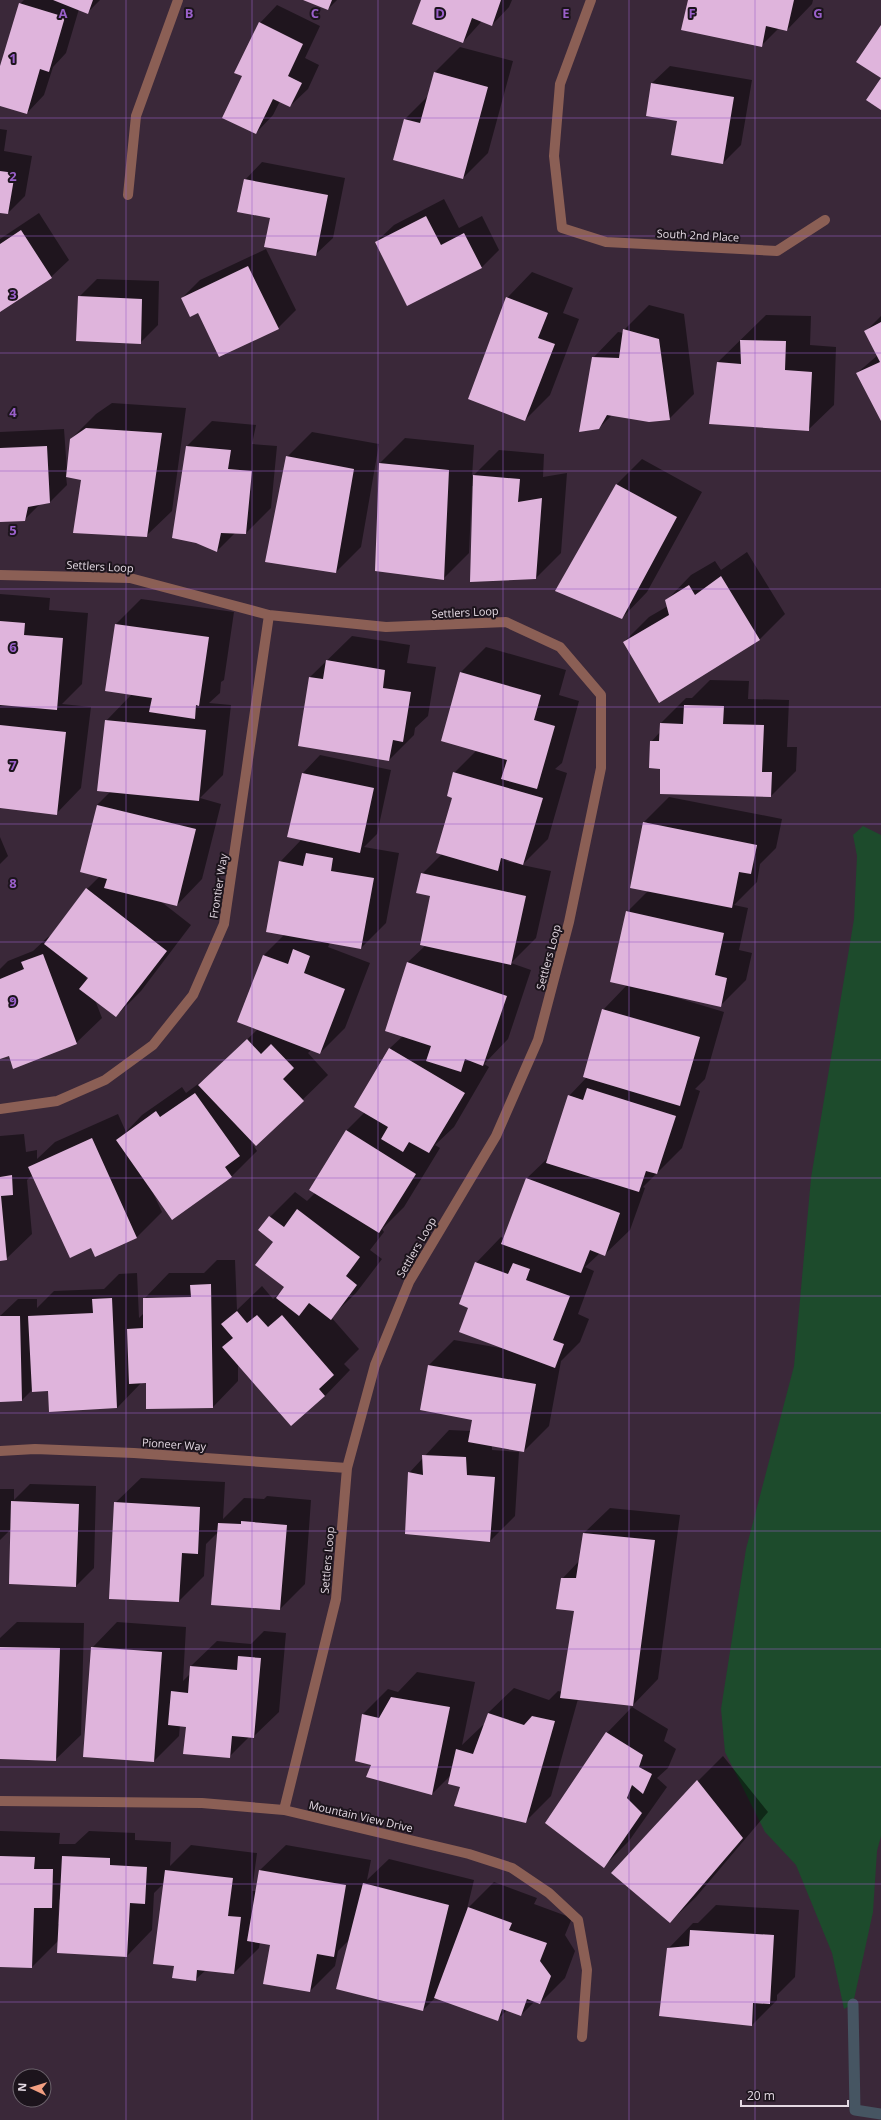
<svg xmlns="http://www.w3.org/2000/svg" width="881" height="2120" viewBox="0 0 881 2120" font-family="'Open Sans',sans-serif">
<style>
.green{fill:#1d4b2c}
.shadow{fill:#0007;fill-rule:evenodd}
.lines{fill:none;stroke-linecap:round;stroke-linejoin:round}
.stream{stroke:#465562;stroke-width:11}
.building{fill:#dfb4dc}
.minor{stroke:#8b5f55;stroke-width:10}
.grid{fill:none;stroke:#9a60ca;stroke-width:1;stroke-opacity:0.55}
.labels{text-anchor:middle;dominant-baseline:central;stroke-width:4;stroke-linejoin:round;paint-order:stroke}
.street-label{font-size:11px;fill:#e4d9e3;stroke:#1c141c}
.grid-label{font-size:13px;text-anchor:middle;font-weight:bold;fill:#9a60ca;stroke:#1c141c;stroke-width:4;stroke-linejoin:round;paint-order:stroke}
</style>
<rect width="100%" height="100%" fill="#3a2839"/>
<path class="green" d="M 863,826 L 881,835 L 881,1836 L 877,1851 L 873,1912 L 853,2004 L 844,2009 L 832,1953 L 796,1865 L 765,1832 L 725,1752 L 721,1709 L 746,1549 L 794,1366 L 811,1178 L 854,919 L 857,856 L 853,835 Z"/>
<path class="shadow" d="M 24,0 L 100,0 L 87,13 L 79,9 L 66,53 L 53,67 L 44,95 L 27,113 L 0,105 L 0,70 L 20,4 Z
M 305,0 L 337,0 L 328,9 Z
M 422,0 L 512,0 L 509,7 L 492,25 L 482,21 L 463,42 Z
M 689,0 L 813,0 L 812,4 L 787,30 L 779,28 L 761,46 Z
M 277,5 L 320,26 L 305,58 L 319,65 L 308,89 L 290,106 L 280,101 L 273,115 L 256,133 L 260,23 Z
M 460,47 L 513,61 L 488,153 L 463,178 L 405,119 L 429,95 L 435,72 Z
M 670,66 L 752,80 L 741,145 L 723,163 L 652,83 Z
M 0,129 L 7,130 L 4,151 L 32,156 L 25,196 L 8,213 L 0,212 Z
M 262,162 L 345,178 L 333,238 L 315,255 L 271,218 L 245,180 Z
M 444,199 L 459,228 L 482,216 L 499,250 L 482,267 L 376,242 L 394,225 Z
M 39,213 L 69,260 L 51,277 L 0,310 L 0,239 Z
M 266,249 L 296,310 L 278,328 L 199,311 L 182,298 L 200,280 Z
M 532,272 L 573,288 L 563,313 L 579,319 L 550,395 L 525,420 L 507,298 Z
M 97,279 L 159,281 L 158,325 L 140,343 L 79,297 Z
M 649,305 L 684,314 L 694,394 L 669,419 L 612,415 L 599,428 L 593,358 L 618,332 L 624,333 L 624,330 Z
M 766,315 L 811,316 L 810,345 L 836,347 L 834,405 L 808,430 L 718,362 Z
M 881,316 L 881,419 L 857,373 L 878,355 L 866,331 Z
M 112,403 L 186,408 L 172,511 L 146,536 L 82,479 L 66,476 L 67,485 L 49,503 L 40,504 L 24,520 L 0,521 L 0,432 L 64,429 L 67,471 L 71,439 L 96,414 Z
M 212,421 L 256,425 L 252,444 L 277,446 L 271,508 L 246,533 L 235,533 L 217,551 L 187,446 Z
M 312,432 L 379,444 L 361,547 L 336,572 L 287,457 Z
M 405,438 L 474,445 L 472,477 L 499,450 L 544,454 L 543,477 L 567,473 L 561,553 L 536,578 L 471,581 L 474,486 L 472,486 L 469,553 L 443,579 L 380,463 Z
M 642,459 L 702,492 L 647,592 L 622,618 L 556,590 L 617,484 Z
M 747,552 L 785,614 L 760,639 L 659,702 L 624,642 L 649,617 L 668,606 L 666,601 L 691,575 L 715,561 L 721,570 Z
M 0,594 L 50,598 L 49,610 L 88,613 L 82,684 L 62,704 L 91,707 L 81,788 L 56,814 L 0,807 Z
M 141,599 L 234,612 L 224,680 L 221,682 L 220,693 L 209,703 L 231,705 L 223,775 L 200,798 L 221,804 L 202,879 L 177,905 L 159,900 L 191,925 L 141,991 L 116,1016 L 95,1000 L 102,1018 L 76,1043 L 9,1055 L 0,1058 L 0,969 L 8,961 L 33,951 L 48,937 L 52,935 L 87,889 L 100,876 L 97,805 L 111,791 L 106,721 L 132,694 L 106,690 L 116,624 ZM 85,974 L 89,977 L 87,980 Z
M 352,636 L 410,645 L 407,663 L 436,667 L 428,716 L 415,728 L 414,735 L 389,760 L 310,677 Z
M 486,647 L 566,670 L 559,695 L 579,701 L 562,763 L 555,769 L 567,773 L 548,839 L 522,865 L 551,871 L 536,938 L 511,963 L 531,970 L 508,1039 L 484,1064 L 489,1067 L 454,1127 L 435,1145 L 440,1148 L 404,1207 L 382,1229 L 384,1232 L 370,1250 L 382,1259 L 356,1293 L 331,1317 L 359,1349 L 344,1364 L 350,1370 L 325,1396 L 238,1364 L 238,1381 L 213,1407 L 147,1382 L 142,1382 L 117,1408 L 49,1390 L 33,1389 L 22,1400 L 0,1401 L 0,1316 L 18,1299 L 37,1299 L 37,1308 L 54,1291 L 104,1289 L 119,1274 L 137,1273 L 139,1318 L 144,1313 L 144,1299 L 169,1273 L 204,1273 L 217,1260 L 235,1260 L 237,1310 L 262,1286 L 273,1299 L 286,1287 L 270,1217 L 295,1192 L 307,1201 L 315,1193 L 346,1131 L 365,1112 L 356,1106 L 390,1048 L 403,1036 L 408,962 L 426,945 L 431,895 L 422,874 L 442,854 L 453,797 L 454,773 L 477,750 L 461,672 ZM 508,859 L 516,862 L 515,863 L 506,861 Z
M 710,680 L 749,681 L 748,699 L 789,700 L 787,747 L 797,747 L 796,771 L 771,796 L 661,768 L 651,742 L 660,732 L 661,723 L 686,698 L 692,698 Z
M 320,755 L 391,770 L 377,834 L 364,847 L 399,853 L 386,923 L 361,948 L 330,943 L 328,947 L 370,963 L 345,1028 L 320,1053 L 311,1050 L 308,1053 L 328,1075 L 256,1145 L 253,1142 L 252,1143 L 257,1151 L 232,1176 L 172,1218 L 153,1193 L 162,1212 L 136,1238 L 92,1247 L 33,1174 L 27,1180 L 32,1234 L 6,1259 L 0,1260 L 0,1136 L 24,1134 L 26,1152 L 37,1150 L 37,1159 L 55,1142 L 118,1114 L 126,1132 L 142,1115 L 182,1087 L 186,1093 L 206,1078 L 258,1029 L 264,955 L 284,935 L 280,862 L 302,839 L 288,836 L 303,773 Z
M 669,797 L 782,819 L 776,848 L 760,864 L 757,882 L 734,905 L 748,908 L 739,950 L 752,953 L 746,980 L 720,1006 L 671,995 L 671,996 L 724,1012 L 705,1079 L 695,1089 L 700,1091 L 682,1148 L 643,1187 L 645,1188 L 630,1230 L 604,1255 L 600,1253 L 585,1267 L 594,1271 L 578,1314 L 589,1319 L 580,1342 L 561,1361 L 549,1426 L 524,1451 L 492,1446 L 492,1450 L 519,1452 L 515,1516 L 490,1541 L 409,1473 L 449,1430 L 471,1431 L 474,1419 L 429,1365 L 454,1340 L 506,1349 L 470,1307 L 476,1263 L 501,1237 L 504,1238 L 526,1179 L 550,1156 L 569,1096 L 587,1077 L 603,1010 L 627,985 L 627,912 L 648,891 L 644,822 Z
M 0,837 L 8,856 L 0,864 Z
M 141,1478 L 225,1482 L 223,1519 L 244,1498 L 264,1499 L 267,1496 L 311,1500 L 305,1584 L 280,1609 L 218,1532 L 206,1544 L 204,1576 L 179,1601 L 115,1503 Z
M 30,1484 L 96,1486 L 94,1568 L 76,1586 L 12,1528 L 0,1540 L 0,1489 L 14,1489 L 14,1500 Z
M 610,1508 L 680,1515 L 658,1679 L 633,1705 L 578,1699 L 551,1796 L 525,1822 L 461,1786 L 451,1775 L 432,1794 L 372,1764 L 363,1714 L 388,1689 L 398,1692 L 417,1672 L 475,1682 L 462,1745 L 483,1725 L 484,1725 L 488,1713 L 514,1688 L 549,1700 L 558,1691 L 562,1692 L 575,1610 L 562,1579 L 580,1560 L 584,1533 Z
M 17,1622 L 84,1623 L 81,1735 L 55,1760 L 0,1758 L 0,1638 Z
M 117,1622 L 186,1627 L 183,1681 L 191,1673 L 191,1666 L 217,1641 L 251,1644 L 264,1631 L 286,1633 L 279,1712 L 253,1737 L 249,1737 L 229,1757 L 187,1726 L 180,1725 L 179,1736 L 154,1761 L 92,1648 Z
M 632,1707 L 668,1729 L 664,1741 L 676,1749 L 668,1768 L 657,1778 L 667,1787 L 629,1841 L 604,1866 L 607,1733 Z
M 723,1756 L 768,1812 L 696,1897 L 670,1922 L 698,1781 Z
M 0,1831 L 60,1833 L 59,1844 L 75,1844 L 89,1831 L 135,1833 L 135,1840 L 171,1842 L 170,1866 L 191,1845 L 257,1853 L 252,1891 L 257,1891 L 260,1870 L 286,1845 L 371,1860 L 367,1880 L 389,1859 L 474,1880 L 467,1909 L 494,1882 L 537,1898 L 534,1904 L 572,1918 L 565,1935 L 575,1951 L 565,1978 L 540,2003 L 535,2001 L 521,2015 L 507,2010 L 497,2020 L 436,1997 L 423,2010 L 350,1939 L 338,1951 L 335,1966 L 310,1991 L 271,1944 L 260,1942 L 259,1948 L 234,1973 L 206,1970 L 195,1980 L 175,1965 L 164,1883 L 154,1893 L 152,1930 L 127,1956 L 59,1940 L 32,1967 L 2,1966 L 0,1967 ZM 61,1898 L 60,1924 L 58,1924 L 59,1900 Z
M 716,1905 L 799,1910 L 795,1977 L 777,1995 L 777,2000 L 752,2025 L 668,1949 L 693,1923 L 698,1923 Z"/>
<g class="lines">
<path class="stream" d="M 853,2004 L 855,2110 L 881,2114"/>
</g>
<path class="building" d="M 53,0 L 93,0 L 88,14 Z
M 303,0 L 332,0 L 328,10 Z
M 421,0 L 501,0 L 492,26 L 472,18 L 463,43 L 412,24 Z
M 688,0 L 794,0 L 787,31 L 766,26 L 762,47 L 681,30 Z
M 19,3 L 65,17 L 49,72 L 40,69 L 27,114 L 0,106 L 0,66 Z
M 259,22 L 303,44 L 288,76 L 302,83 L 290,107 L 273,99 L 256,134 L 222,118 L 242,76 L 234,73 Z
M 881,25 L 881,110 L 866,100 L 881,78 L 856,62 Z
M 434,72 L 488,87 L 463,179 L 393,160 L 404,119 L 420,123 Z
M 651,83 L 734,97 L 723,164 L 671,155 L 677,121 L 646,116 Z
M 0,171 L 15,173 L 8,214 L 0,213 Z
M 244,179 L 328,195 L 316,256 L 264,247 L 270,218 L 237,212 Z
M 426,216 L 441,245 L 464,233 L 482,268 L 407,306 L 375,242 Z
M 21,230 L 52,278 L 0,312 L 0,244 Z
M 248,266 L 279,329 L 219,357 L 198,313 L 190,317 L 181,298 Z
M 78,296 L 142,299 L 141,344 L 76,341 Z
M 506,297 L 548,313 L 538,338 L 555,344 L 525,421 L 468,399 Z
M 881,322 L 881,421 L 856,373 L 880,362 L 864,331 Z
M 623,329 L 659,339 L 670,420 L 649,422 L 607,415 L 599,429 L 579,432 L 592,357 L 619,358 Z
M 740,340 L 786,341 L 785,370 L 812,372 L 809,431 L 709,424 L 717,362 L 741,364 Z
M 86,428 L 162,433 L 147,537 L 73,533 L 81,480 L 66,477 L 70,439 Z
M 47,446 L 50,503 L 28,507 L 25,521 L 0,522 L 0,448 Z
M 186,446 L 231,450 L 228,469 L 252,471 L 246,534 L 221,533 L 217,552 L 196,543 L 172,538 Z
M 286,456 L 354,469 L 336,573 L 265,562 Z
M 379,463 L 449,470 L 444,580 L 375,571 Z
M 473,475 L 520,479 L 518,502 L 542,498 L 536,579 L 470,582 Z
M 616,484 L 677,517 L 622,619 L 555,591 Z
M 721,576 L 760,640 L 659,703 L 623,642 L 669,615 L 665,600 L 689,585 L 695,595 Z
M 0,621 L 25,623 L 24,635 L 63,638 L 57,710 L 0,705 Z
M 115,624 L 209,637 L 199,706 L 196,705 L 195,719 L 149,712 L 152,698 L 105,691 Z
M 326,660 L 385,670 L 383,688 L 411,692 L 403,742 L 393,740 L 389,761 L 298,746 L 309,677 L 323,679 Z
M 460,672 L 541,695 L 534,720 L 555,726 L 537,789 L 501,779 L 507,760 L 441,741 Z
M 684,705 L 724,706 L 723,724 L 764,725 L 762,772 L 772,772 L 771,797 L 660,794 L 660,769 L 649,768 L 650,741 L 659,741 L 660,723 L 683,724 Z
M 105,720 L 206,730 L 199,801 L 97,791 Z
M 0,725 L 66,732 L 57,815 L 0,808 Z
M 453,772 L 543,798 L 523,865 L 501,858 L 498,871 L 436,853 L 452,798 L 447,796 Z
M 302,773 L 374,788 L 360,853 L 287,837 Z
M 97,805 L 196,829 L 177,906 L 104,888 L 107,879 L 80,872 Z
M 643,822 L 757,845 L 751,874 L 739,872 L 732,908 L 630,888 Z
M 306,853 L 333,858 L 331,871 L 374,878 L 361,949 L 266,932 L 279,861 L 303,866 Z
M 421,873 L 526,896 L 511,965 L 420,945 L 430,896 L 416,893 Z
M 86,888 L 167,951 L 116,1017 L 79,989 L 88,978 L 44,944 Z
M 626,911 L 724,933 L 715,975 L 727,978 L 721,1007 L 610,982 Z
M 293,949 L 310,956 L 304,973 L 345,989 L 320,1054 L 237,1022 L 263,955 L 288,964 Z
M 43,954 L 77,1044 L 13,1069 L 9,1056 L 0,1059 L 0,979 L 24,969 L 21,962 Z
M 407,962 L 507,996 L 483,1066 L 465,1059 L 461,1072 L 426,1061 L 431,1046 L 385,1031 Z
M 602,1009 L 700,1037 L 680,1106 L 583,1077 Z
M 247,1039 L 261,1054 L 271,1044 L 294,1068 L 283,1079 L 304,1101 L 256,1146 L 198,1085 Z
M 389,1048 L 465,1093 L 429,1153 L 409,1142 L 403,1152 L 381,1139 L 388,1127 L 354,1107 Z
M 587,1088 L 676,1116 L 657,1174 L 646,1171 L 639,1192 L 546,1163 L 568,1095 L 583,1100 Z
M 195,1093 L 240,1156 L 225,1167 L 232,1177 L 172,1220 L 116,1140 L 156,1111 L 160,1117 Z
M 346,1130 L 416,1174 L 379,1233 L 309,1190 Z
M 92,1138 L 137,1238 L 95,1257 L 91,1248 L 70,1258 L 28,1167 Z
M 12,1175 L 13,1195 L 1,1196 L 7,1260 L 0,1261 L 0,1177 Z
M 526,1178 L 620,1213 L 605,1256 L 590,1250 L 581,1273 L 501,1244 Z
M 297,1209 L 360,1257 L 346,1276 L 357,1285 L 331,1320 L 309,1303 L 299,1316 L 276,1298 L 284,1287 L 255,1265 L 273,1242 L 258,1230 L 269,1216 L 284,1227 Z
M 475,1262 L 508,1274 L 513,1263 L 530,1269 L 526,1280 L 570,1296 L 553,1340 L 564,1344 L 555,1368 L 459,1332 L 468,1308 L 459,1304 Z
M 211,1284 L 213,1408 L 146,1409 L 146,1383 L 129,1384 L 127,1329 L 143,1328 L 143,1298 L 191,1297 L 190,1285 Z
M 112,1298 L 117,1408 L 49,1412 L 48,1391 L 32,1392 L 28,1316 L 93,1313 L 92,1299 Z
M 237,1311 L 247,1323 L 257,1315 L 268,1327 L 282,1315 L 334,1375 L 319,1389 L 325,1396 L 291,1426 L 222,1347 L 233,1338 L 221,1324 Z
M 0,1316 L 20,1316 L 22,1401 L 0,1402 Z
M 428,1365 L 536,1384 L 524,1452 L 468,1442 L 472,1420 L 420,1410 Z
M 422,1455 L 466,1457 L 467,1475 L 495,1477 L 490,1542 L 405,1534 L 408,1472 L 423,1475 Z
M 11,1501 L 79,1504 L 76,1587 L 9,1584 Z
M 114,1502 L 200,1507 L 198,1554 L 182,1553 L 179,1602 L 109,1599 Z
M 241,1521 L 287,1525 L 280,1610 L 211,1605 L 218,1523 L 241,1524 Z
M 583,1533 L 655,1540 L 633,1706 L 560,1698 L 574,1611 L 556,1609 L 561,1578 L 576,1578 Z
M 0,1647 L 60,1648 L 56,1761 L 0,1759 Z
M 91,1647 L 162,1652 L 154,1762 L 83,1757 Z
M 238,1656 L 261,1658 L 254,1738 L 232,1736 L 230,1758 L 183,1754 L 186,1727 L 168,1725 L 171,1691 L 188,1693 L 190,1666 L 237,1670 Z
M 391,1697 L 450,1707 L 432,1795 L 366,1777 L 371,1765 L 355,1761 L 362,1714 L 379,1718 Z
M 488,1713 L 524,1725 L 532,1716 L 555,1721 L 526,1823 L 454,1806 L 460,1787 L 448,1784 L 456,1749 L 473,1754 Z
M 606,1732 L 643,1755 L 639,1767 L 652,1774 L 643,1794 L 632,1785 L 627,1798 L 642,1813 L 604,1868 L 545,1823 Z
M 697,1780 L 743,1838 L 670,1923 L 611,1873 Z
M 0,1856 L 35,1857 L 34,1869 L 53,1869 L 52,1908 L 34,1908 L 32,1968 L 0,1967 Z
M 62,1856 L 110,1858 L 110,1865 L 147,1867 L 145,1904 L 130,1903 L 127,1957 L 57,1953 Z
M 165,1870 L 233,1878 L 228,1916 L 241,1917 L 234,1974 L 197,1970 L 196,1981 L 172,1978 L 174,1966 L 153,1964 Z
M 259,1870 L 346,1885 L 334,1957 L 317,1954 L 310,1992 L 263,1984 L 270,1945 L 247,1941 Z
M 363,1883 L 449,1905 L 423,2011 L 336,1989 Z
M 468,1907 L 512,1923 L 509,1930 L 547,1943 L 540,1961 L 551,1976 L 540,2004 L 527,1999 L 521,2016 L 502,2009 L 498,2021 L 434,1998 Z
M 690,1930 L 774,1935 L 770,2004 L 753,2003 L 752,2026 L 659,2016 L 667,1948 L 689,1946 Z"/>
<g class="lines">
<path class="minor" d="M 591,0 L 560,84 L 554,156 L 562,228 L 606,242 L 777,251 L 825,220
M 128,195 L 136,116 L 178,0
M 0,575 L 130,578 L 269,615 L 386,627 L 506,622 L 560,647 L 601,695 L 601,768 L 569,922 L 538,1040 L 496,1136 L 409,1282 L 375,1365 L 347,1468 L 336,1599 L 284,1810
M 0,1109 L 57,1101 L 105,1080 L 153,1045 L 193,995 L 224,924 L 269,615
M 0,1451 L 35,1449 L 134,1453 L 347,1468
M 0,1801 L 202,1803 L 284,1810 L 469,1854 L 512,1868 L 549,1893 L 578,1920 L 587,1970 L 582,2037"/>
</g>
<path class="grid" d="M 126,0 L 126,2120M 252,0 L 252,2120M 378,0 L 378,2120M 503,0 L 503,2120M 629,0 L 629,2120M 755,0 L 755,2120M 0,118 L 881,118M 0,236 L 881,236M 0,353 L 881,353M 0,471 L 881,471M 0,589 L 881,589M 0,707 L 881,707M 0,824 L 881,824M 0,942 L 881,942M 0,1060 L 881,1060M 0,1178 L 881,1178M 0,1296 L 881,1296M 0,1413 L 881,1413M 0,1531 L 881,1531M 0,1649 L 881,1649M 0,1767 L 881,1767M 0,1884 L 881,1884M 0,2002 L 881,2002"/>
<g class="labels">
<g class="street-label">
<text transform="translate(698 235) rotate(3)">South 2nd Place</text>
<text transform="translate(100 566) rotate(3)">Settlers Loop</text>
<text transform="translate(465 612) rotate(-3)">Settlers Loop</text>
<text transform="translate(218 886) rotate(-81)">Frontier Way</text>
<text transform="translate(548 957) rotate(-75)">Settlers Loop</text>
<text transform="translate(416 1247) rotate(-60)">Settlers Loop</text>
<text transform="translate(174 1444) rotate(4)">Pioneer Way</text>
<text transform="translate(327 1560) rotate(-85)">Settlers Loop</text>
<text transform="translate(361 1816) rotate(13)">Mountain View Drive</text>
</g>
</g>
<g class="grid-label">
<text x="63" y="18">A</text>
<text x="189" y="18">B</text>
<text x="315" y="18">C</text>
<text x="440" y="18">D</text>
<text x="566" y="18">E</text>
<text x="692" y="18">F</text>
<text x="818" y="18">G</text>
<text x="13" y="63">1</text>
<text x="13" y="181">2</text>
<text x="13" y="299">3</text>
<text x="13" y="417">4</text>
<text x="13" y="535">5</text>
<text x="13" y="652">6</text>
<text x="13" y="770">7</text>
<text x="13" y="888">8</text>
<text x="13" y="1006">9</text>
</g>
<g transform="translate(32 2088) rotate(274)"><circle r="19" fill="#1c141c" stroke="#6c636c"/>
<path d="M0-3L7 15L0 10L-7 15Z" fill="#f39f82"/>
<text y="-6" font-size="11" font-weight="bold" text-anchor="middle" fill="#e4d9e3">N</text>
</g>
<path d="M741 2100v6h107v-6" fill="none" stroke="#e4d9e3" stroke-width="2"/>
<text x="747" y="2100" font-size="12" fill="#e4d9e3" stroke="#1c141c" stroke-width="3" paint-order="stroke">20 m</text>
</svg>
